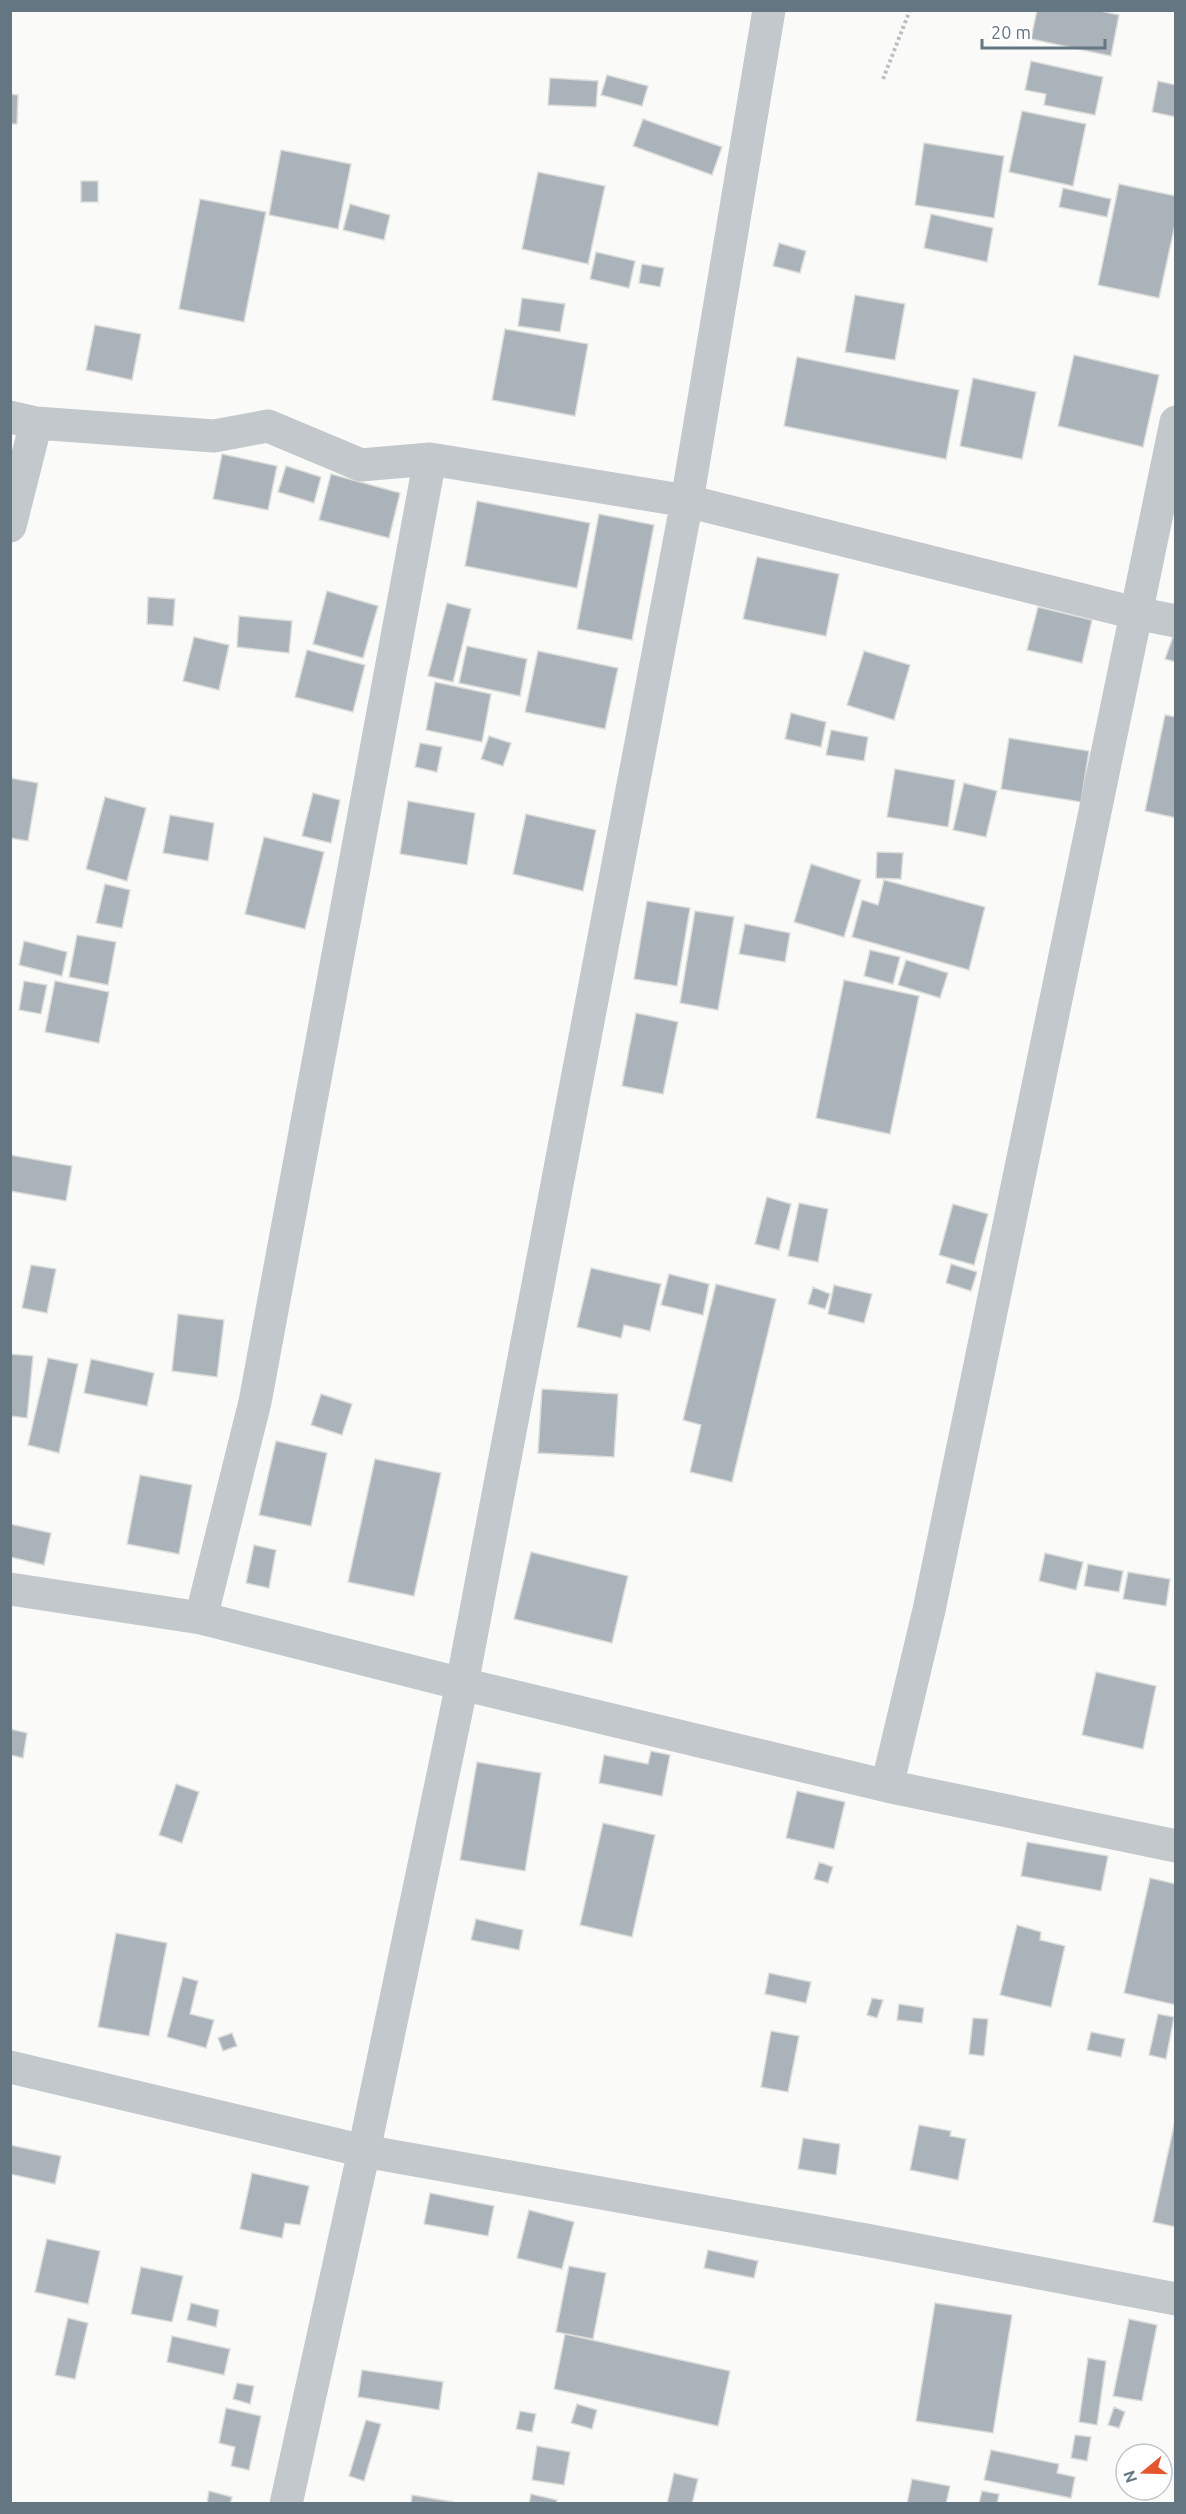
<svg xmlns="http://www.w3.org/2000/svg" width="1186" height="2514" viewBox="0 0 1186 2514" font-family="Ubuntu,sans-serif">
<style>
.building{fill:#aab3b9;stroke:#dcdcda;stroke-width:1.5}
.lines{fill:none;stroke-linecap:round;stroke-linejoin:round}
.path{stroke:#bbbfc2;stroke-width:4;stroke-dasharray:3 3;stroke-linecap:butt}
.minor{stroke:#c3c8cc;stroke-width:33}
</style>
<rect width="100%" height="100%" fill="#fafaf8"/>
<path class="building" d="M 1037,10 L 1096,10 L 1119,15 L 1111,56 L 1031,39 Z
M 1031,61 L 1103,77 L 1095,115 L 1044,105 L 1046,94 L 1025,90 Z
M 607,75 L 648,86 L 642,106 L 601,95 Z
M 550,78 L 598,81 L 596,107 L 548,105 Z
M 1158,81 L 1176,85 L 1176,117 L 1152,112 Z
M 10,94 L 18,95 L 17,124 L 10,124 Z
M 1022,111 L 1086,124 L 1073,186 L 1009,172 Z
M 643,119 L 722,147 L 712,175 L 633,146 Z
M 924,143 L 1004,156 L 994,218 L 915,205 Z
M 281,150 L 351,164 L 338,229 L 269,215 Z
M 538,172 L 605,186 L 588,264 L 522,249 Z
M 81,181 L 98,181 L 98,202 L 81,202 Z
M 1119,184 L 1176,196 L 1176,220 L 1159,298 L 1098,285 Z
M 1063,188 L 1111,199 L 1107,217 L 1059,207 Z
M 200,199 L 266,212 L 244,322 L 179,309 Z
M 350,204 L 390,215 L 384,240 L 343,230 Z
M 931,214 L 993,228 L 987,262 L 924,248 Z
M 779,243 L 806,251 L 800,273 L 773,266 Z
M 596,252 L 635,261 L 629,288 L 590,279 Z
M 642,264 L 664,268 L 660,287 L 639,283 Z
M 855,295 L 905,304 L 895,360 L 845,352 Z
M 522,298 L 565,304 L 560,332 L 518,326 Z
M 95,325 L 141,334 L 132,380 L 86,370 Z
M 505,329 L 588,344 L 575,416 L 492,400 Z
M 1074,355 L 1159,375 L 1143,447 L 1058,426 Z
M 797,357 L 959,390 L 946,459 L 784,426 Z
M 973,378 L 1036,392 L 1022,459 L 960,446 Z
M 222,454 L 277,466 L 268,510 L 213,499 Z
M 286,466 L 321,477 L 314,503 L 278,492 Z
M 331,474 L 400,493 L 389,538 L 319,520 Z
M 477,501 L 590,523 L 577,588 L 465,566 Z
M 599,514 L 654,525 L 632,640 L 577,629 Z
M 757,557 L 839,574 L 826,636 L 743,619 Z
M 327,591 L 378,606 L 363,658 L 313,644 Z
M 148,597 L 175,599 L 173,626 L 147,624 Z
M 447,603 L 471,609 L 453,682 L 428,676 Z
M 1038,607 L 1092,620 L 1082,663 L 1027,650 Z
M 239,616 L 292,621 L 289,653 L 237,647 Z
M 1174,634 L 1176,634 L 1176,662 L 1165,659 Z
M 194,637 L 229,645 L 219,690 L 183,681 Z
M 467,646 L 527,659 L 520,696 L 459,683 Z
M 307,650 L 365,665 L 353,712 L 295,697 Z
M 538,651 L 618,668 L 605,729 L 525,712 Z
M 864,651 L 910,665 L 894,720 L 847,705 Z
M 435,682 L 491,694 L 482,742 L 426,730 Z
M 791,713 L 826,722 L 821,747 L 785,739 Z
M 1165,715 L 1176,717 L 1176,818 L 1145,811 Z
M 831,730 L 868,737 L 864,761 L 826,755 Z
M 489,736 L 511,743 L 503,766 L 481,759 Z
M 1009,738 L 1089,751 L 1081,802 L 1001,789 Z
M 420,743 L 442,747 L 437,772 L 415,767 Z
M 895,769 L 955,780 L 948,827 L 887,817 Z
M 10,778 L 38,783 L 28,841 L 10,838 Z
M 964,783 L 997,791 L 986,837 L 953,830 Z
M 313,793 L 340,800 L 331,843 L 302,836 Z
M 105,797 L 146,808 L 127,881 L 86,869 Z
M 408,801 L 475,813 L 467,865 L 400,854 Z
M 526,814 L 596,830 L 583,891 L 513,874 Z
M 170,815 L 214,823 L 208,861 L 163,853 Z
M 264,837 L 324,852 L 305,929 L 245,914 Z
M 877,852 L 903,853 L 901,879 L 876,878 Z
M 811,864 L 861,880 L 844,937 L 794,922 Z
M 884,880 L 985,907 L 969,970 L 852,937 L 862,900 L 878,905 Z
M 105,884 L 130,890 L 122,928 L 96,923 Z
M 647,901 L 690,908 L 677,986 L 634,979 Z
M 695,911 L 734,917 L 718,1010 L 680,1003 Z
M 745,924 L 790,933 L 785,962 L 739,954 Z
M 77,935 L 116,942 L 108,985 L 69,977 Z
M 24,941 L 67,952 L 62,976 L 19,965 Z
M 870,950 L 900,957 L 893,984 L 864,976 Z
M 906,960 L 948,973 L 940,998 L 898,985 Z
M 844,980 L 919,996 L 890,1134 L 816,1118 Z
M 24,981 L 47,985 L 41,1014 L 19,1010 Z
M 55,981 L 109,992 L 99,1043 L 45,1032 Z
M 636,1013 L 678,1022 L 663,1094 L 622,1086 Z
M 10,1155 L 72,1166 L 66,1201 L 10,1191 Z
M 767,1197 L 791,1204 L 779,1250 L 755,1244 Z
M 799,1203 L 828,1209 L 818,1262 L 788,1256 Z
M 953,1204 L 988,1214 L 974,1265 L 939,1255 Z
M 951,1264 L 977,1272 L 971,1291 L 946,1283 Z
M 31,1265 L 56,1269 L 47,1313 L 22,1308 Z
M 591,1268 L 661,1284 L 650,1331 L 624,1325 L 621,1338 L 577,1327 Z
M 669,1274 L 709,1284 L 703,1315 L 661,1305 Z
M 716,1284 L 776,1299 L 732,1482 L 690,1472 L 701,1425 L 683,1420 Z
M 834,1285 L 872,1294 L 864,1323 L 828,1314 Z
M 813,1287 L 830,1294 L 825,1309 L 808,1304 Z
M 178,1314 L 224,1320 L 217,1377 L 172,1371 Z
M 10,1354 L 33,1356 L 27,1418 L 10,1416 Z
M 48,1358 L 78,1364 L 59,1453 L 28,1445 Z
M 91,1359 L 154,1373 L 147,1406 L 84,1393 Z
M 542,1389 L 618,1394 L 614,1457 L 538,1453 Z
M 321,1394 L 352,1404 L 342,1435 L 311,1425 Z
M 276,1441 L 327,1453 L 311,1526 L 259,1515 Z
M 375,1459 L 441,1473 L 414,1596 L 348,1582 Z
M 140,1475 L 192,1485 L 179,1554 L 127,1544 Z
M 10,1524 L 51,1533 L 44,1565 L 10,1557 Z
M 254,1545 L 276,1550 L 269,1588 L 246,1583 Z
M 531,1552 L 628,1576 L 612,1643 L 514,1619 Z
M 1045,1553 L 1083,1562 L 1076,1590 L 1039,1581 Z
M 1088,1564 L 1123,1571 L 1119,1592 L 1084,1586 Z
M 1128,1572 L 1170,1579 L 1166,1606 L 1123,1599 Z
M 1096,1672 L 1156,1686 L 1143,1749 L 1082,1735 Z
M 10,1729 L 27,1733 L 23,1758 L 10,1755 Z
M 651,1751 L 670,1755 L 662,1796 L 599,1783 L 604,1755 L 648,1764 Z
M 477,1762 L 541,1773 L 525,1871 L 460,1860 Z
M 176,1784 L 199,1792 L 182,1843 L 159,1835 Z
M 797,1791 L 845,1802 L 834,1849 L 786,1838 Z
M 603,1823 L 655,1835 L 632,1937 L 580,1925 Z
M 1027,1842 L 1108,1856 L 1101,1891 L 1021,1876 Z
M 819,1862 L 833,1867 L 828,1883 L 814,1879 Z
M 1150,1878 L 1176,1884 L 1176,2005 L 1124,1993 Z
M 476,1919 L 523,1930 L 519,1950 L 471,1940 Z
M 1017,1925 L 1041,1932 L 1040,1940 L 1065,1946 L 1051,2007 L 1000,1995 Z
M 116,1933 L 167,1943 L 149,2036 L 98,2027 Z
M 769,1973 L 811,1982 L 806,2003 L 765,1994 Z
M 183,1977 L 198,1981 L 190,2014 L 214,2020 L 206,2048 L 167,2037 Z
M 872,1998 L 883,2000 L 877,2018 L 867,2015 Z
M 899,2004 L 924,2008 L 922,2023 L 897,2020 Z
M 1158,2014 L 1174,2017 L 1166,2059 L 1149,2055 Z
M 973,2018 L 988,2019 L 984,2056 L 969,2054 Z
M 771,2031 L 799,2036 L 788,2092 L 761,2087 Z
M 1091,2032 L 1125,2039 L 1121,2057 L 1087,2050 Z
M 232,2033 L 237,2046 L 223,2051 L 218,2038 Z
M 1176,2116 L 1176,2227 L 1153,2222 Z
M 919,2125 L 951,2131 L 950,2136 L 966,2139 L 958,2180 L 910,2170 Z
M 803,2138 L 840,2144 L 836,2175 L 798,2169 Z
M 10,2145 L 61,2156 L 55,2184 L 10,2174 Z
M 252,2173 L 309,2186 L 300,2225 L 285,2223 L 282,2238 L 240,2229 Z
M 430,2193 L 494,2206 L 488,2236 L 424,2224 Z
M 529,2210 L 574,2222 L 562,2269 L 517,2258 Z
M 47,2239 L 100,2251 L 88,2304 L 35,2292 Z
M 708,2250 L 758,2261 L 754,2278 L 704,2268 Z
M 569,2266 L 606,2273 L 593,2339 L 556,2332 Z
M 141,2267 L 183,2276 L 172,2322 L 131,2314 Z
M 191,2303 L 219,2310 L 216,2327 L 187,2320 Z
M 935,2303 L 1012,2315 L 993,2433 L 916,2421 Z
M 68,2318 L 88,2323 L 75,2379 L 55,2375 Z
M 1129,2319 L 1157,2325 L 1142,2401 L 1113,2396 Z
M 565,2334 L 730,2371 L 718,2426 L 554,2389 Z
M 172,2336 L 230,2349 L 224,2375 L 167,2362 Z
M 1088,2358 L 1106,2361 L 1097,2425 L 1079,2422 Z
M 362,2370 L 443,2382 L 439,2410 L 358,2397 Z
M 237,2383 L 254,2386 L 250,2404 L 233,2399 Z
M 577,2404 L 597,2410 L 592,2429 L 571,2423 Z
M 1114,2407 L 1125,2412 L 1119,2428 L 1108,2425 Z
M 226,2408 L 261,2416 L 249,2470 L 231,2466 L 235,2447 L 219,2443 Z
M 520,2411 L 536,2414 L 532,2432 L 516,2429 Z
M 366,2420 L 381,2424 L 364,2481 L 349,2476 Z
M 1075,2435 L 1091,2437 L 1087,2461 L 1071,2458 Z
M 537,2446 L 570,2452 L 564,2485 L 532,2480 Z
M 991,2450 L 1059,2464 L 1057,2473 L 1075,2477 L 1071,2498 L 984,2480 Z
M 674,2473 L 698,2479 L 692,2504 L 667,2504 Z
M 912,2479 L 950,2486 L 946,2504 L 907,2504 Z
M 209,2491 L 232,2497 L 230,2504 L 207,2504 Z
M 982,2491 L 999,2494 L 997,2504 L 979,2503 Z
M 531,2494 L 557,2500 L 556,2504 L 529,2504 Z
M 412,2495 L 453,2502 L 453,2504 L 411,2504 Z"/>
<g class="lines">
<path class="path" d="M 883,79 L 910,10"/>
<path class="minor" d="M 10,417 L 36,423 L 214,436 L 268,426 L 361,465 L 430,459 L 687,501 L 1135,613 L 1176,621
M 10,526 L 36,423
M 10,1589 L 201,1618 L 462,1684 L 887,1786 L 1176,1846
M 201,1618 L 255,1402 L 430,459
M 887,1786 L 929,1610 L 1176,422
M 10,2067 L 364,2151 L 866,2240 L 1176,2299
M 286,2504 L 364,2151 L 462,1684 L 687,501 L 769,10"/>
</g>
<rect width="1186" height="2514" fill="none" stroke="#657683" stroke-width="24"/>
<g transform="translate(1144 2472) rotate(251)"><circle r="28" fill="#ffffff" stroke="#c1c8cd" stroke-width="1.5"/>
<path d="M0-4.5L10 22L0 15L-10 22Z" fill="#e4572e"/>
<text y="-9" font-size="16" font-weight="bold" text-anchor="middle" fill="#657683">N</text>
</g>
<path d="M982 39v9h123v-9" fill="none" stroke="#657683" stroke-width="3"/>
<text x="991" y="39" font-size="18" fill="#657683" stroke="#ffffff" stroke-width="4.5" paint-order="stroke">20 m</text>
</svg>
